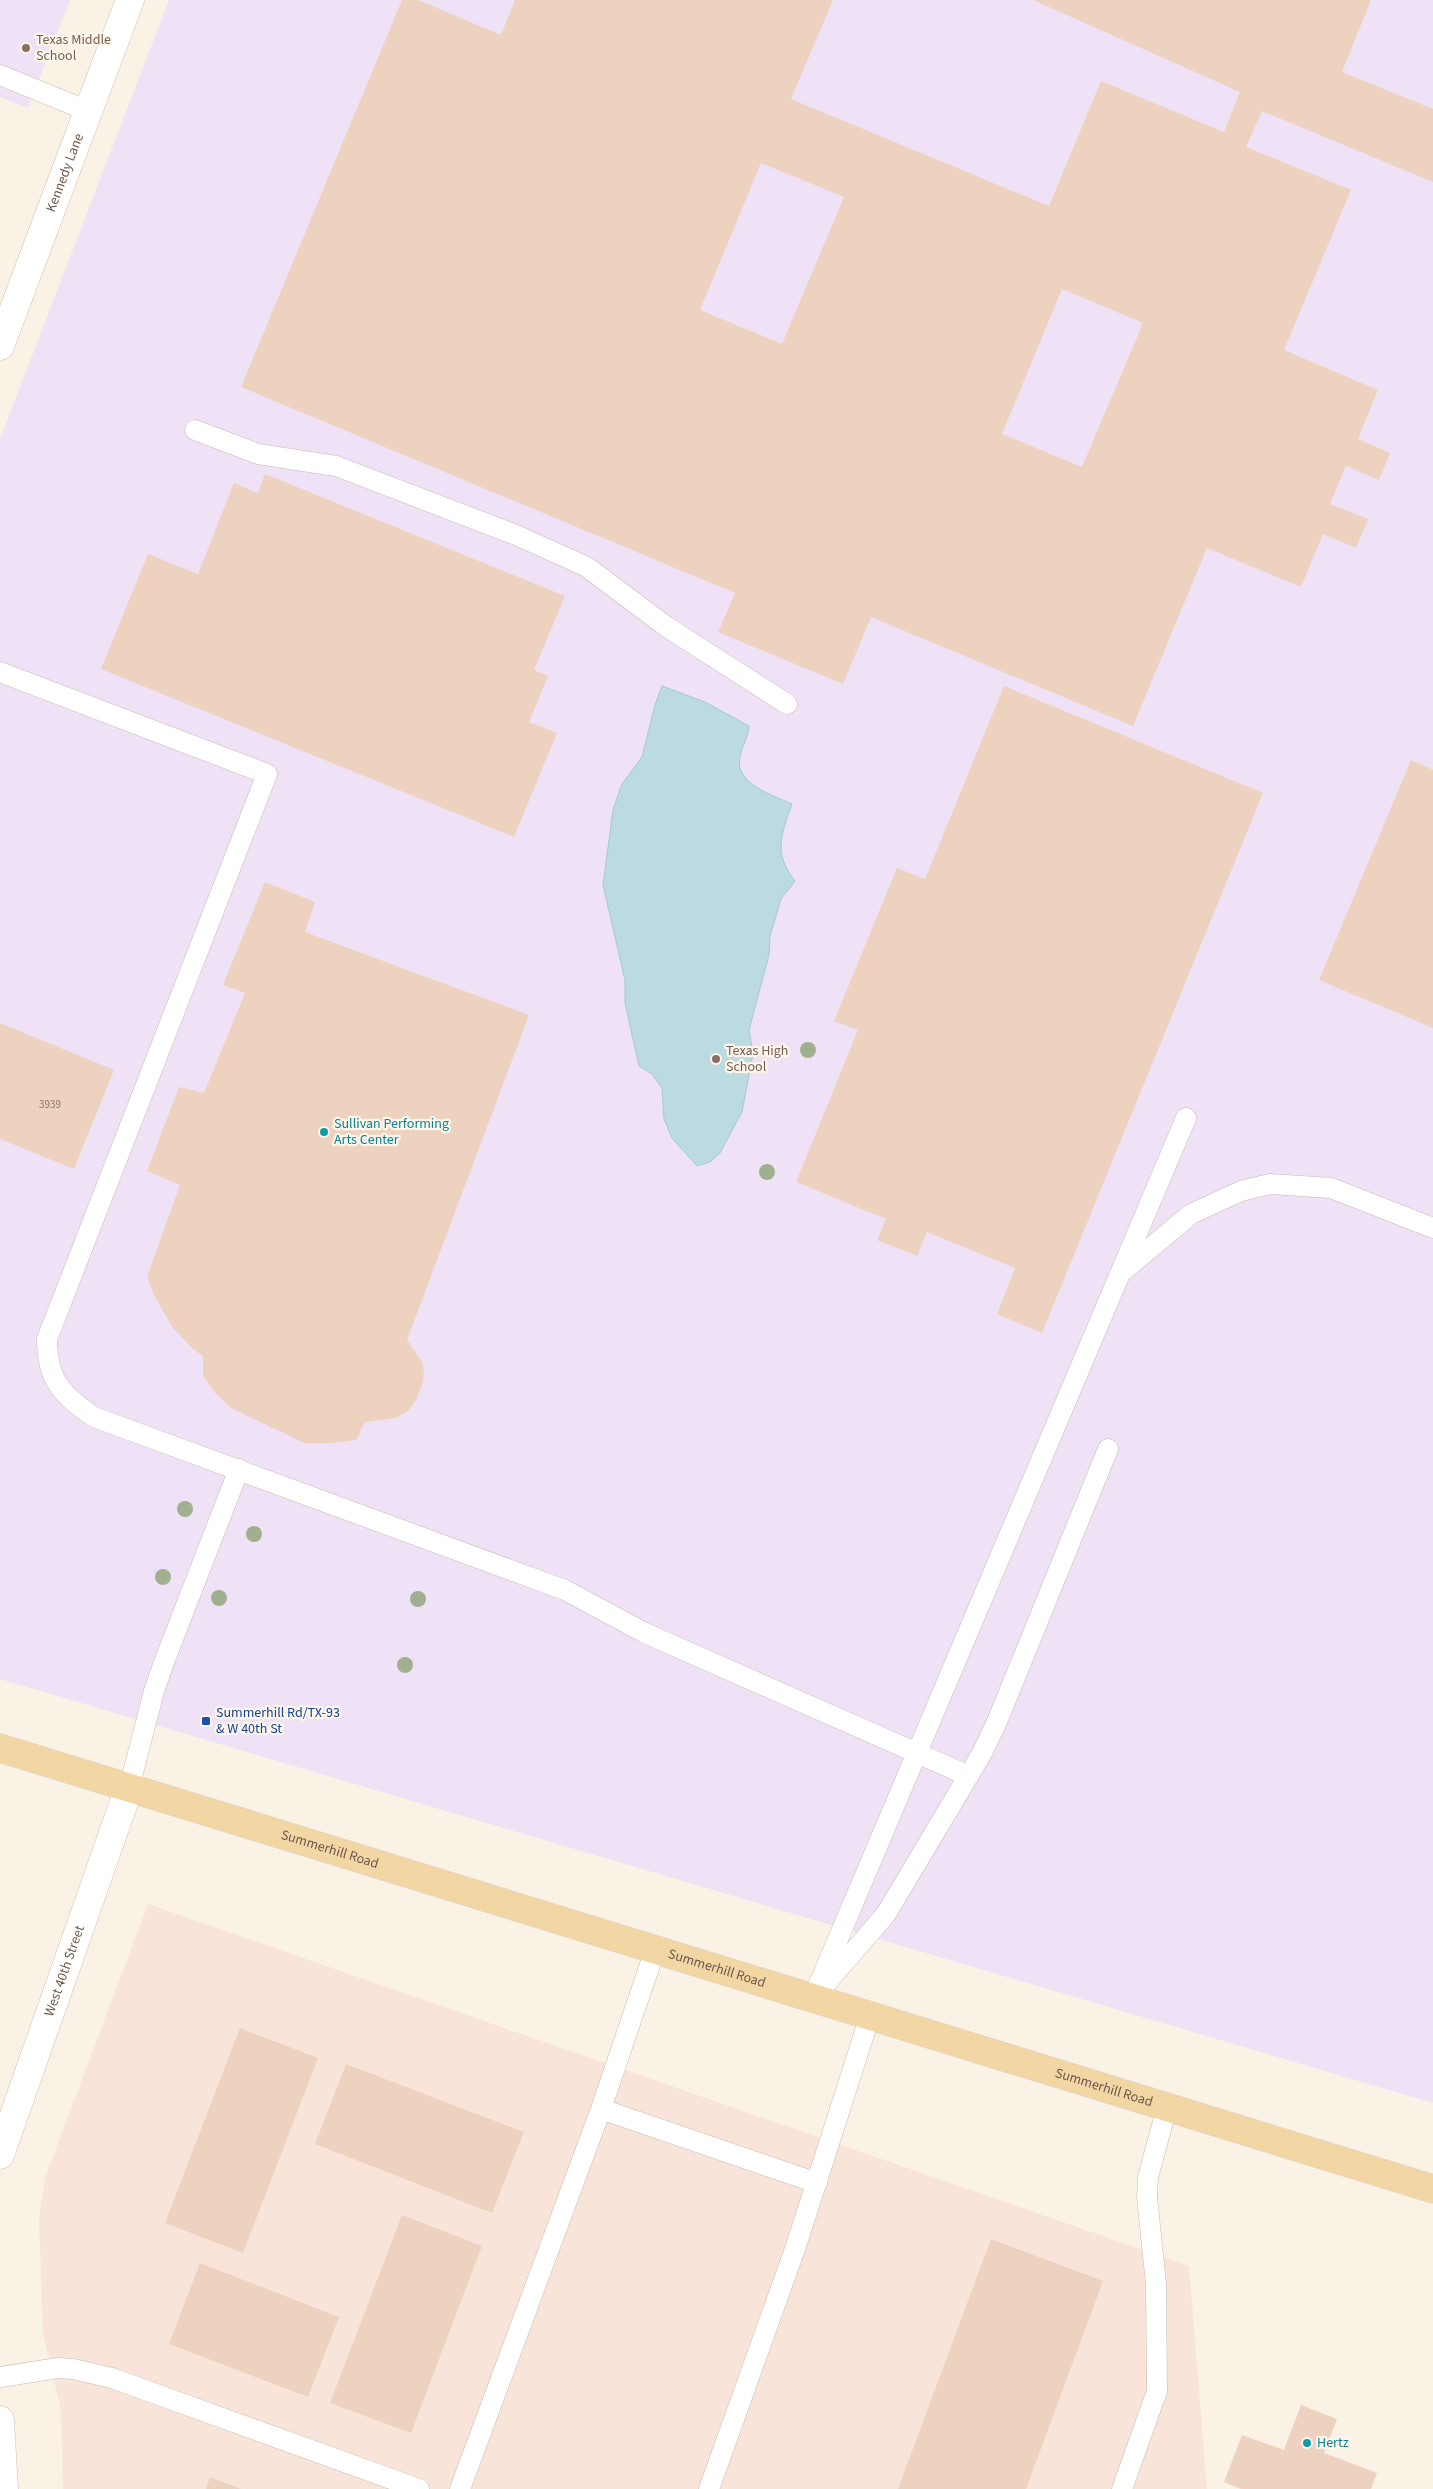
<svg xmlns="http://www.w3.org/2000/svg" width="1433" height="2489" viewBox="0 0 1433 2489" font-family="'Source Sans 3',sans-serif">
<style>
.commercial{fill:#f9e4da}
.education{fill:#efe2f6}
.water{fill:#bcdbe1;stroke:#a3cad2}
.building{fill:#edd2c0;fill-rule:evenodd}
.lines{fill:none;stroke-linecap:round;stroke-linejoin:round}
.lane-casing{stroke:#cabaad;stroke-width:21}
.secondary-casing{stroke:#cfbcad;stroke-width:29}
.primary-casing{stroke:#d7d1cd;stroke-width:29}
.lane{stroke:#fff;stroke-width:20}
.secondary{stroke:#fff;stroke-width:28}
.primary{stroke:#f2d6a4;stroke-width:28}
.tree{fill:#a0b08f}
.education-dot{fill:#8d6e63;stroke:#fdf6eb;stroke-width:2}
.culture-dot{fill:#0f9aa8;stroke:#fdf6eb;stroke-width:2}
.transit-dot{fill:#1a4fb4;stroke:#fdf6eb;stroke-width:2}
.labels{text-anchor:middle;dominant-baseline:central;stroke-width:4.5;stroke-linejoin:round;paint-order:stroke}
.number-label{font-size:11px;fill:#8f786a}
.education-label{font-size:14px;fill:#785e54;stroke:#fdf6eb;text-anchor:start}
.street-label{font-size:14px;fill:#705a4d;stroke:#fdf6eb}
.culture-label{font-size:14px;fill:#0d838f;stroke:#fdf6eb;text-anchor:start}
.transit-label{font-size:14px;fill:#164399;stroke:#fdf6eb;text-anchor:start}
</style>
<rect width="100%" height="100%" fill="#faf2e5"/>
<path class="commercial" d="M 148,1904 L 1189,2266 L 1207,2489 L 63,2489 L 61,2410 L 43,2334 L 39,2218 L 45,2178 Z"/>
<path class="education" d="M 0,0 L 70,0 L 28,108 L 0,97 Z
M 169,0 L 1433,0 L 1433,2103 L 0,1679 L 0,439 Z"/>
<path class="water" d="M 662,686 L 705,702 L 749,726 C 748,738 742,746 740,757 C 734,784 773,795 792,804 C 781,835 773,853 795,881 L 781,899 L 770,936 L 769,955 L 749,1030 L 753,1054 L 742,1112 L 720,1153 L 710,1162 L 697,1166 L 672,1138 L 664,1119 L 662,1088 L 652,1074 L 639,1066 L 625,1003 L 625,980 L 603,885 L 613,810 L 622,784 L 642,757 L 655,705 Z"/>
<path class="building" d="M 402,0 L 418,0 L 501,35 L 515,0 L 833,0 L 791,99 L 1049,206 L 1101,81 L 1224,132 L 1240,92 L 1033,0 L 1371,0 L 1342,72 L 1433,109 L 1433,182 L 1262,111 L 1246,147 L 1351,190 L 1284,350 L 1378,390 L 1358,439 L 1390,453 L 1379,480 L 1346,466 L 1330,504 L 1368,519 L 1356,548 L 1323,534 L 1301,587 L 1207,548 L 1133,726 L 871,617 L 843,684 L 718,632 L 735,593 L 241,387 ZM 761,163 L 844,197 L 782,344 L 700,310 ZM 1062,289 L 1143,323 L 1082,467 L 1002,434 Z
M 265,474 L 565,596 L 534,670 L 548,676 L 529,722 L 557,733 L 514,837 L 101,669 L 148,554 L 198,574 L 234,483 L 258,493 Z
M 1004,686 L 1263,793 L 1042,1333 L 997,1314 L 1015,1268 L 927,1232 L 917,1256 L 877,1240 L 886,1219 L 796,1182 L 858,1030 L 834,1021 L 897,868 L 925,879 Z
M 1411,760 L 1433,770 L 1433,1028 L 1319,980 Z
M 265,882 L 315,902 L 305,932 L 529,1015 L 407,1340 L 421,1360 L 424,1371 L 423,1382 L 417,1398 L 408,1411 L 396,1418 L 365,1422 L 356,1440 L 333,1443 L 304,1443 L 231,1408 L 215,1393 L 203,1376 L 203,1356 L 192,1348 L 172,1327 L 154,1295 L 147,1277 L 180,1185 L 147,1171 L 179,1087 L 204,1093 L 245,993 L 223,985 Z
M 0,1023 L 114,1070 L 74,1169 L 0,1139 Z
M 240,2028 L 318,2058 L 243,2253 L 165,2223 Z
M 346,2064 L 524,2132 L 492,2213 L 315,2144 Z
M 402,2215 L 482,2246 L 411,2433 L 330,2403 Z
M 991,2239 L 1103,2281 L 1026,2489 L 898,2489 Z
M 200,2263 L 339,2317 L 308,2397 L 169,2344 Z
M 1301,2405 L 1337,2419 L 1324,2453 L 1377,2473 L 1371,2489 L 1241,2489 L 1224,2482 L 1242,2435 L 1284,2450 Z
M 210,2477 L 241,2489 L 206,2489 Z"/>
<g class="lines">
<defs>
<path id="lane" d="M 0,75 L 88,111
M 195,430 L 258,454 L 336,466 L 516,535 L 587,567 L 667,627 L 787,704
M 0,672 L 267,774 L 47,1339 C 47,1380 61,1394 94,1417 L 565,1590 L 645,1633 L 969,1776
M 1123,1271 L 1191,1214 L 1241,1191 L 1270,1184 L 1331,1188 L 1433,1228
M 129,1788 L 154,1691 L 166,1657 L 239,1469
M 824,1986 L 886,1914 L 982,1753 L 996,1724 L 1108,1449
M 813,1998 L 1186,1118
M 601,2109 L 817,2183
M 0,2377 L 58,2368 L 73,2369 L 112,2378 L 419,2489
M 460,2489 L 601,2109 L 655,1950
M 709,2489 L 795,2249 L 870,2016
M 1122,2489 L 1157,2391 L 1156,2284 L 1147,2197 L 1148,2177 L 1167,2107"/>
<g id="secondary">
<path id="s1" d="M 0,346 L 130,0"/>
<path id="s2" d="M 0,2155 L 129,1788"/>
<path d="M 0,2420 L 4,2489"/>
</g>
<g id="primary">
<path id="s3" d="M 0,1748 L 1433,2189"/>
</g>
</defs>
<use href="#lane" class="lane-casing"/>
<use href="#secondary" class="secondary-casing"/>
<use href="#primary" class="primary-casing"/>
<use href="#lane" class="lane"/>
<use href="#secondary" class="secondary"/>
<use href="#primary" class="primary"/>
</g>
<g class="tree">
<circle cx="808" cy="1050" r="8"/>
<circle cx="767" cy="1172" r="8"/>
<circle cx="185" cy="1509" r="8"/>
<circle cx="254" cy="1534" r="8"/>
<circle cx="163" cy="1577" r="8"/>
<circle cx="219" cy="1598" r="8"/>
<circle cx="418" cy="1599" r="8"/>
<circle cx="405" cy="1665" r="8"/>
</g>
<g class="education-dot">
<circle cx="26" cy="48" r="5"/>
<circle cx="716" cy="1059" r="5"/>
</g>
<g class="culture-dot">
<circle cx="324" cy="1132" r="5"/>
<circle cx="1307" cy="2443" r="5"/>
</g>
<rect class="transit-dot" x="201" y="1716" width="10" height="10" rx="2.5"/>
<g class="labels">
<g class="number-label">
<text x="50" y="1104">3939</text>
</g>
<g class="education-label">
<text x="36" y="40">Texas Middle<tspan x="36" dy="16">School</tspan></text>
<text x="726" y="1051">Texas High<tspan x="726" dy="16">School</tspan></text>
</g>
<g class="street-label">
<text stroke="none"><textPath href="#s1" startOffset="185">Kennedy Lane</textPath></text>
<text stroke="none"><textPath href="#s3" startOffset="345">Summerhill Road</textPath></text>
<text stroke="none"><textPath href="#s3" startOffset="750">Summerhill Road</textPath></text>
<text stroke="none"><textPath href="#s2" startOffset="195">West 40th Street</textPath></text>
<text stroke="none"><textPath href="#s3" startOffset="1155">Summerhill Road</textPath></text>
</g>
<g class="culture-label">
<text x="334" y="1124">Sullivan Performing<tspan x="334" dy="16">Arts Center</tspan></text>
<text x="1317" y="2443">Hertz</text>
</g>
<g class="transit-label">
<text x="216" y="1713">Summerhill Rd/TX-93<tspan x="216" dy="16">&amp; W 40th St</tspan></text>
</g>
</g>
</svg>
